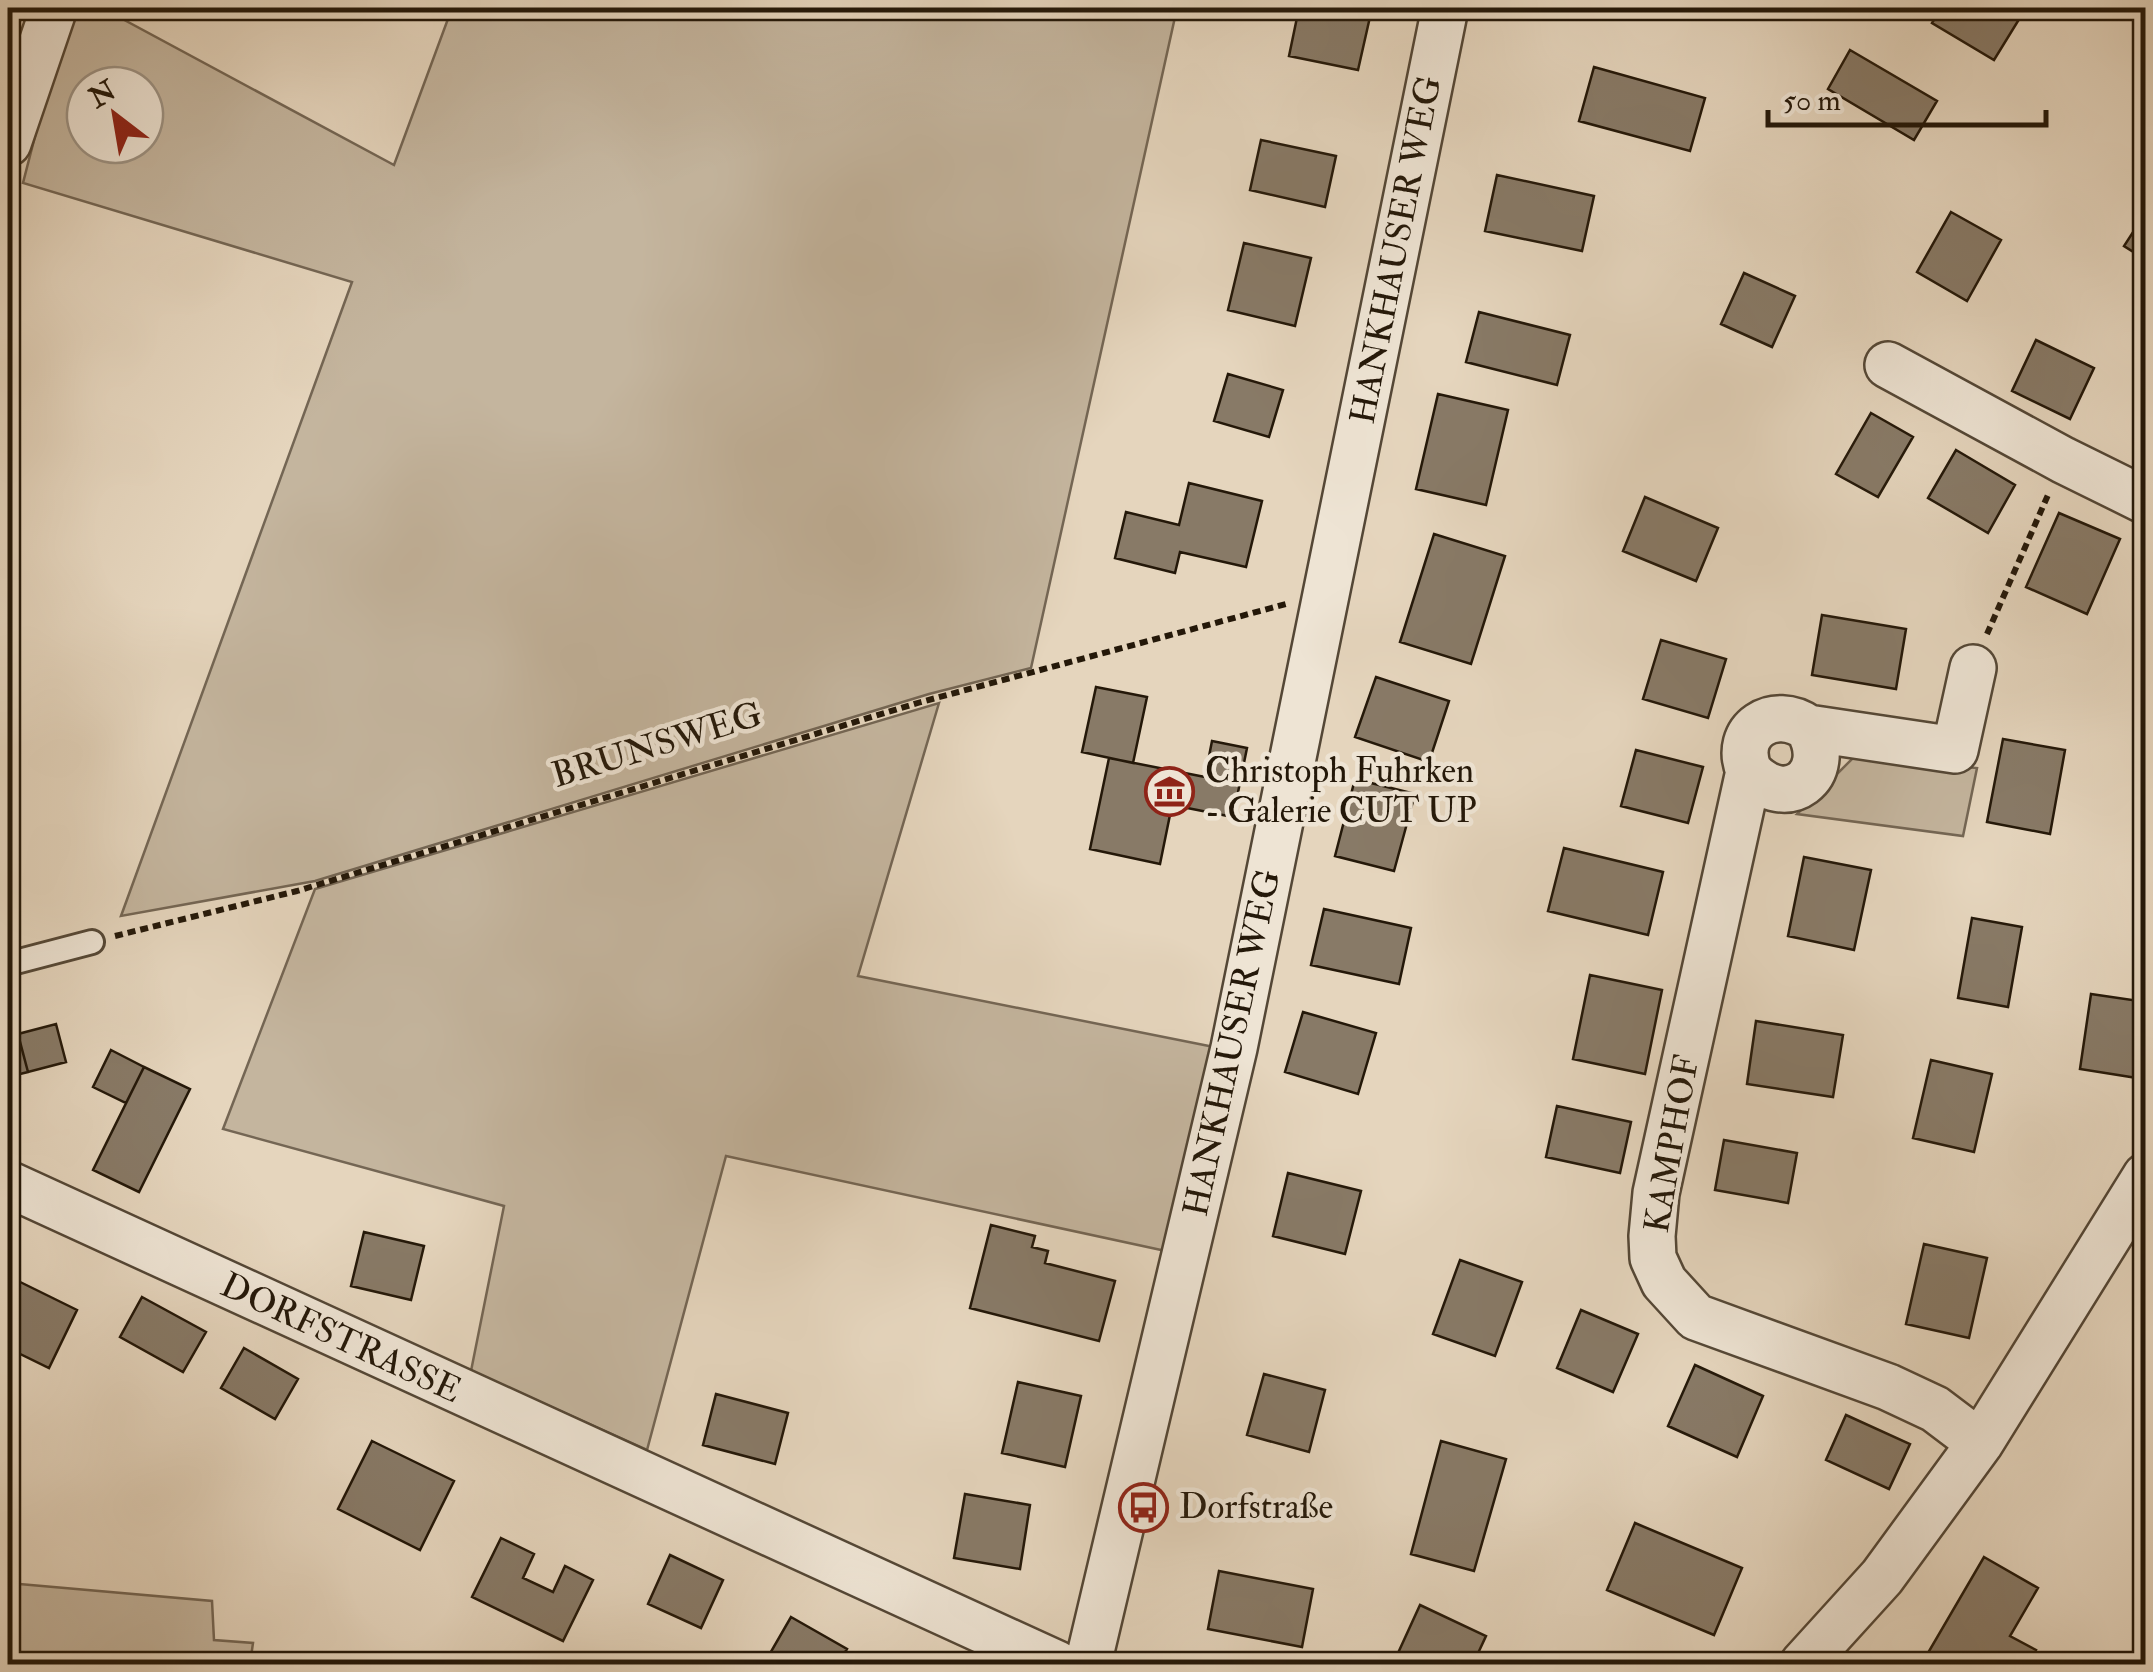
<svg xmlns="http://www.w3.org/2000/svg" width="2153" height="1672" viewBox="0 0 2153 1672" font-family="'IM FELL Double Pica',serif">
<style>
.green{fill:#c4b59e;stroke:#746654;stroke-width:2.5;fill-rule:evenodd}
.building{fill:#887a67;stroke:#241809;stroke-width:2.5}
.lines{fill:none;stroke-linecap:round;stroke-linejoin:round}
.service-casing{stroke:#544736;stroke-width:28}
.minor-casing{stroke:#544736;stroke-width:50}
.path{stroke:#241809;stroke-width:6;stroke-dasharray:8 5;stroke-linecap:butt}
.service{stroke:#eee4d4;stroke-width:22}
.minor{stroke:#eee4d4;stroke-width:45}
.labels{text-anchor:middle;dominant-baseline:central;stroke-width:9;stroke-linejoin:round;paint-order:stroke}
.street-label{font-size:35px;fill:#241809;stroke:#eee4d4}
.poi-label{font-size:35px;fill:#241809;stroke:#eee4d4;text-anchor:start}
</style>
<rect width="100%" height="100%" fill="#e5d5bd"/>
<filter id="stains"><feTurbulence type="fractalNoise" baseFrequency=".002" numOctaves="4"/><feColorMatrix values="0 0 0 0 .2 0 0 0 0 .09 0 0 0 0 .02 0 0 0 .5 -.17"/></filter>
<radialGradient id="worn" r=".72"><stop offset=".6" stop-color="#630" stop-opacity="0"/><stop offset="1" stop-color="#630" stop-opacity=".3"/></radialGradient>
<path class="green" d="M 68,8 L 102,8 L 394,165 L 452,8 L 1177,8 L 1031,668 L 929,694 L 315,881 L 121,916 L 352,282 L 23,183 ZM 85,85 L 145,85 L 145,145 L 85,145 Z
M 939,703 L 858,976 L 1224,1049 L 1175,1253 L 726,1156 L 647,1450 L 471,1371 L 504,1206 L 223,1129 L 315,889 Z
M 1854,757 L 1977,768 L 1963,836 L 1797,814 Z
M 8,1583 L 212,1601 L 214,1640 L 253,1643 L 250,1664 L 8,1664 Z"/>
<path class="building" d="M 1299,8 L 1372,8 L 1358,70 L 1289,56 Z
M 1941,8 L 2026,8 L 1994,60 L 1932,23 Z
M 1850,50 L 1937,101 L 1914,140 L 1828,89 Z
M 1594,67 L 1705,98 L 1690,151 L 1579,121 Z
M 1261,140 L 1336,156 L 1325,207 L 1250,190 Z
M 1497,175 L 1594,196 L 1582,251 L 1485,231 Z
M 1951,212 L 2001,240 L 1967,301 L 1917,272 Z
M 2146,212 L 2146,260 L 2124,246 Z
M 1244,243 L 1311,258 L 1295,326 L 1228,310 Z
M 1744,273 L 1795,296 L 1772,347 L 1721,324 Z
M 1479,312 L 1570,335 L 1557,385 L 1466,362 Z
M 2036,340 L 2094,368 L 2070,419 L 2012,391 Z
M 1228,374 L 1283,390 L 1269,437 L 1214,421 Z
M 1438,394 L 1508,410 L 1486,505 L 1416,489 Z
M 1871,413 L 1913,437 L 1878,497 L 1836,474 Z
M 1956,450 L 2015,485 L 1988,533 L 1928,498 Z
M 1189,483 L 1262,501 L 1246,567 L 1180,552 L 1175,573 L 1115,558 L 1126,512 L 1179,525 Z
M 1645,497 L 1718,528 L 1696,581 L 1623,551 Z
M 2059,513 L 2120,539 L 2087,614 L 2026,587 Z
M 1434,534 L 1505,556 L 1471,664 L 1400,642 Z
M 1822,615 L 1906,629 L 1896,689 L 1812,675 Z
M 1661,640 L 1726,659 L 1708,718 L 1643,699 Z
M 1376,677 L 1449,701 L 1429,762 L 1355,737 Z
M 1096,687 L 1147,697 L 1133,763 L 1082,752 Z
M 2003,739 L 2065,750 L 2050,834 L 1987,822 Z
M 1212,741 L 1247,748 L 1233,817 L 1172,805 L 1160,864 L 1090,849 L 1109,758 L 1205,777 Z
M 1636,750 L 1703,767 L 1688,823 L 1621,806 Z
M 1355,779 L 1415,794 L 1394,871 L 1335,856 Z
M 1564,848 L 1663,872 L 1648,935 L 1548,911 Z
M 1804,857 L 1871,870 L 1854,950 L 1788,936 Z
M 1324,909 L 1411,928 L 1399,984 L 1311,965 Z
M 1972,918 L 2022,927 L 2008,1007 L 1958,998 Z
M 1590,975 L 1662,990 L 1645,1074 L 1573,1059 Z
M 2091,994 L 2146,1002 L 2137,1078 L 2080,1069 Z
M 12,1012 L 28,1072 L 8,1077 L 8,1013 Z
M 1303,1012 L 1376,1033 L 1358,1094 L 1285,1072 Z
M 1756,1021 L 1843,1035 L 1833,1097 L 1747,1084 Z
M 56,1024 L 66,1062 L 28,1072 L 18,1034 Z
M 111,1050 L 144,1067 L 126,1103 L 93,1087 Z
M 1931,1060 L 1992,1074 L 1974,1152 L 1913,1138 Z
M 144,1067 L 190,1089 L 139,1192 L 93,1170 Z
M 1557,1106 L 1631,1122 L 1620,1173 L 1546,1157 Z
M 1724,1140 L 1797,1153 L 1788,1203 L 1715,1190 Z
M 1288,1173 L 1361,1191 L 1345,1254 L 1273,1236 Z
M 991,1225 L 1035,1236 L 1032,1247 L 1048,1251 L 1045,1263 L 1115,1281 L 1099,1341 L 970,1308 Z
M 364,1232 L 424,1246 L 411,1300 L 351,1286 Z
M 1924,1244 L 1987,1258 L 1969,1338 L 1906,1324 Z
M 1460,1260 L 1522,1282 L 1495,1356 L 1433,1334 Z
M 8,1276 L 77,1310 L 49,1368 L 8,1348 Z
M 142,1297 L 206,1332 L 183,1372 L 120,1337 Z
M 1581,1310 L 1638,1334 L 1613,1392 L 1557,1368 Z
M 244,1348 L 298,1379 L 275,1419 L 221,1388 Z
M 1695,1365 L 1763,1396 L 1737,1457 L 1668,1426 Z
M 1264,1374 L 1325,1390 L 1309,1452 L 1247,1435 Z
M 1018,1382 L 1081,1396 L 1065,1467 L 1002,1453 Z
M 716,1394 L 788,1413 L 775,1464 L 703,1445 Z
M 1846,1415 L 1910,1444 L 1889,1489 L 1826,1460 Z
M 372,1441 L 454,1481 L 420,1550 L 338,1509 Z
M 1441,1441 L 1506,1459 L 1474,1571 L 1411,1554 Z
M 965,1494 L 1030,1505 L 1020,1569 L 954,1558 Z
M 1635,1523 L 1742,1568 L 1714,1635 L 1607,1590 Z
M 501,1538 L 534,1554 L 523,1578 L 553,1592 L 565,1566 L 593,1580 L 563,1641 L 472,1597 Z
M 670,1555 L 723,1580 L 701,1628 L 648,1604 Z
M 1984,1557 L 2038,1588 L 2010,1636 L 2036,1650 L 2028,1664 L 1936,1664 L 1925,1658 Z
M 1219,1571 L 1313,1589 L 1302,1647 L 1208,1629 Z
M 1420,1605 L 1486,1636 L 1473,1664 L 1393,1664 Z
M 791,1617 L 847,1649 L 838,1664 L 765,1662 Z"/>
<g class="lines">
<defs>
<path id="service" d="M 8,964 L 92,942"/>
<path id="minor" d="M 8,143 L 54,8
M 1888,365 L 2063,460 L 2146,501
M 1973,668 L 1955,750 L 1808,728 C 1774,704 1732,730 1749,771 L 1656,1193 L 1652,1236 L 1653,1258 L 1664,1282 L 1696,1317 L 1888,1387 L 1935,1409 L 1980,1443
M 1749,771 C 1786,813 1836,775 1808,728
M 8,1184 L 1057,1664
M 1088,1664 L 1234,1048 L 1445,8
M 1803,1664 L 1882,1577 L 1980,1443 L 2146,1176"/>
</defs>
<use href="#service" class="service-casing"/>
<use href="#minor" class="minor-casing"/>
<path class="path" d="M 1987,634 L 2048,495
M 115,936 L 297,891 L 921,702 L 1286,604"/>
<use href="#service" class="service"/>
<use href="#minor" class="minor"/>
</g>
<defs>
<symbol id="museum-ring" viewBox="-11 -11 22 22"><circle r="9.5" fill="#eee4d4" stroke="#8f2418" stroke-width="1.5"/><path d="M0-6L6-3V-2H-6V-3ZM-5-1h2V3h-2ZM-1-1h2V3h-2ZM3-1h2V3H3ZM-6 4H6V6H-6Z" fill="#8f2418"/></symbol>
<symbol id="bus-ring" viewBox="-11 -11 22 22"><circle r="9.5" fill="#eee4d4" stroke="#8f2418" stroke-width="1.5"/><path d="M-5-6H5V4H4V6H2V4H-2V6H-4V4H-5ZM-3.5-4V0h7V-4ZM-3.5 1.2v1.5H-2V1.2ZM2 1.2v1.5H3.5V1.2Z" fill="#8f2418"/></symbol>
</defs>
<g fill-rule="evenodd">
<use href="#museum-ring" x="1142" y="764" width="55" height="55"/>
<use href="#bus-ring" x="1116" y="1480" width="55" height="55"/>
</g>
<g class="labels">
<g class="street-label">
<text transform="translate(1396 250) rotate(-79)">HANKHAUSER WEG</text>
<text transform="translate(657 745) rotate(-17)">BRUNSWEG</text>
<text transform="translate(1232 1043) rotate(-78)">HANKHAUSER WEG</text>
<text transform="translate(1672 1144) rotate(-80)">KAMPHOF</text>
<text transform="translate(341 1338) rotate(25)">DORFSTRASSE</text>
</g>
<g class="poi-label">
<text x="1205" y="771">Christoph Fuhrken<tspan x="1205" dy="40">- Galerie CUT UP</tspan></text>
<text x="1179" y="1507">Dorfstraße</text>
</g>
</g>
<rect width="2153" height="1672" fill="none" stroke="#e5d5bd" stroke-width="40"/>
<rect x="10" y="10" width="2133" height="1652" fill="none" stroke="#241809" stroke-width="5"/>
<rect x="20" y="20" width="2113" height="1632" fill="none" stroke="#241809" stroke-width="2.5"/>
<g transform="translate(115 115) rotate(329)"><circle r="48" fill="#eee4d4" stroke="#9d9283" stroke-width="2.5"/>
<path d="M0-8L18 38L0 25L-18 38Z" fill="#8f2418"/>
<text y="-15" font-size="28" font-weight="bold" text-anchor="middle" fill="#241809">N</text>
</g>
<path d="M1768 110v15h278v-15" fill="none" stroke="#241809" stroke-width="5"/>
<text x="1783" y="110" font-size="30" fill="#241809" stroke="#eee4d4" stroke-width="8" paint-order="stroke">50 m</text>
<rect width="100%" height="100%" filter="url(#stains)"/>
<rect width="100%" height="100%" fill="url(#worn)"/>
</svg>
